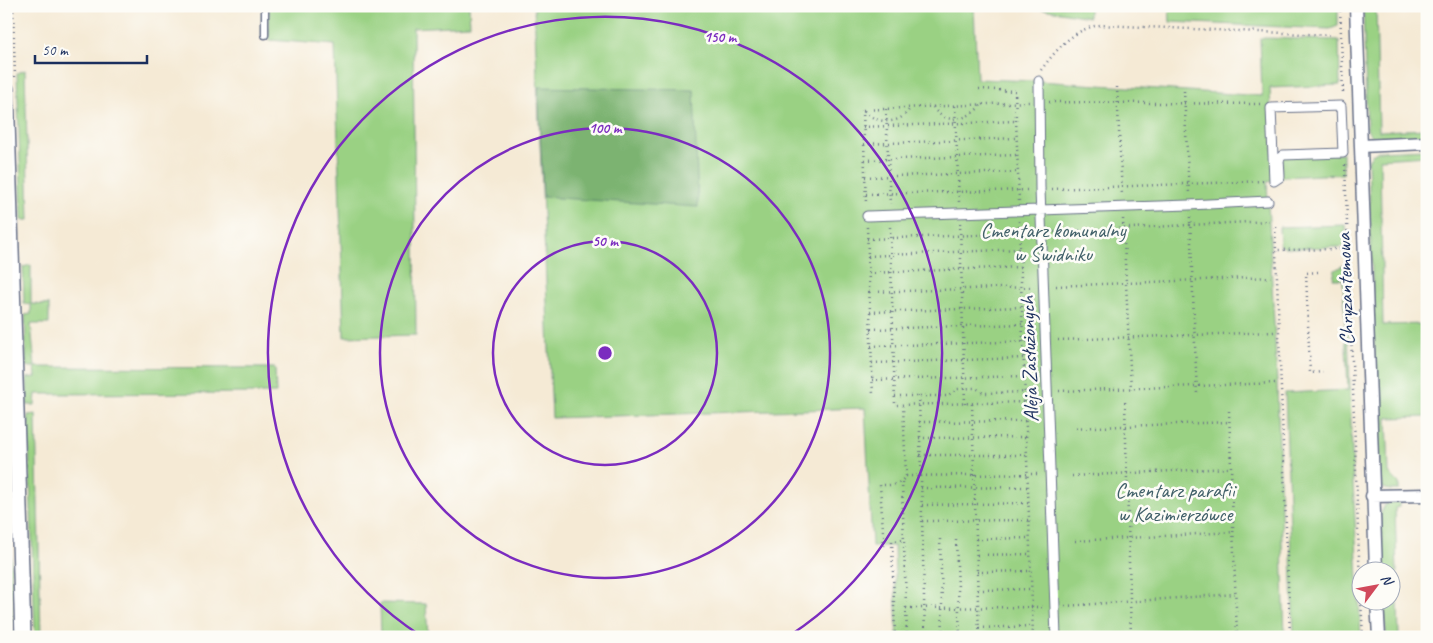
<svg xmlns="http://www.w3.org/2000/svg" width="1433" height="643" viewBox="0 0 1433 643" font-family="Caveat,sans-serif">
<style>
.green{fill:#9ad183;stroke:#5a8070}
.forest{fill:#7bb371;stroke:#4b7168}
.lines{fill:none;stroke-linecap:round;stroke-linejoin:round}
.service-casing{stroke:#677088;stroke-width:9}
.pedestrian-casing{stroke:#677088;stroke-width:11}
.minor-casing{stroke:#677088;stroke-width:15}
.tertiary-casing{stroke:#677088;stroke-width:18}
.path{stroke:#677088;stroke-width:2.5;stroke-dasharray:1 4;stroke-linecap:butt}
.service{stroke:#fff;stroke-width:6}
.pedestrian{stroke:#fff;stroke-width:9}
.minor{stroke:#fff;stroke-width:12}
.tertiary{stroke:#fff;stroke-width:15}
.ring{fill:none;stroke:#7b2cbf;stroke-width:2.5}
.labels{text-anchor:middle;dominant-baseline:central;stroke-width:5;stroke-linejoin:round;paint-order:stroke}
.park-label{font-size:21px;fill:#416069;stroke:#fdfcf7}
.street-label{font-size:21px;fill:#1b2f5e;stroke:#fdfcf7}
.centre{fill:#7b2cbf;stroke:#fdfcf7;stroke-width:2.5}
.ring-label{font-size:15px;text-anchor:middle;font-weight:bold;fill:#7b2cbf;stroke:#fdfcf7;stroke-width:5;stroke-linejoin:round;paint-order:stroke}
</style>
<rect width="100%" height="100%" fill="#fdfcf7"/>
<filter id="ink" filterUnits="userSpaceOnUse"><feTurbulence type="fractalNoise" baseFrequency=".02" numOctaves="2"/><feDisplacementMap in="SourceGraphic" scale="10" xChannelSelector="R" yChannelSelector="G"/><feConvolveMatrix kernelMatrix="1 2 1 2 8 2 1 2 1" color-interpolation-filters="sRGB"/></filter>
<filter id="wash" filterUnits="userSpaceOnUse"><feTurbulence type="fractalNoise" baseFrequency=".0096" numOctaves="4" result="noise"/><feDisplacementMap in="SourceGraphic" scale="20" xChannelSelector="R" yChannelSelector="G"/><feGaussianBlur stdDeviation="1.12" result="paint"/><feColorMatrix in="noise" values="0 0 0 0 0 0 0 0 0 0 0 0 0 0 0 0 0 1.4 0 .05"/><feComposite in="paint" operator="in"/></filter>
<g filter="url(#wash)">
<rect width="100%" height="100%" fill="#f5ead5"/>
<path class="green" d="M 269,6 L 469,6 L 470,25 L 413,28 L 416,335 L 344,337 L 335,45 L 269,40 Z
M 534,6 L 974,6 L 977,79 L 1039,81 L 1262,96 L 1260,38 L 1339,40 L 1340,85 L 1270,88 L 1274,181 L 1267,182 L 1277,383 L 1285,637 L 897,637 L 894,546 L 872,546 L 865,408 L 552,418 Z
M 1026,6 L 1089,6 L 1089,17 Z
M 1169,6 L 1338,6 L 1338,26 L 1330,29 L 1170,22 Z
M 1363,6 L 1376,6 L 1379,131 L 1427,129 L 1427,137 L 1379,139 L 1370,135 L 1367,129 Z
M 25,70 L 29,220 L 22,220 L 17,73 Z
M 1427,149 L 1427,156 L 1380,159 L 1383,325 L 1427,324 L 1427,417 L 1387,418 L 1389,473 L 1399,483 L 1399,490 L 1390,490 L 1383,488 L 1379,477 L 1368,161 L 1372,154 L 1377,151 Z
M 1343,153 L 1343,174 L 1280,177 L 1283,155 Z
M 1345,225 L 1346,245 L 1340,247 L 1285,248 L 1280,245 L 1279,227 Z
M 31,265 L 31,304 L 49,305 L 49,324 L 31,324 L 35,367 L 275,368 L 276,393 L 36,394 L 35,405 L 27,405 L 27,378 L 36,377 L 35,367 L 26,367 L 25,315 L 31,314 L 31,305 L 24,304 L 23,267 Z
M 1342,266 L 1346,266 L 1353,482 L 1361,637 L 1294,637 L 1285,393 L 1348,390 L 1343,279 L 1333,279 L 1335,270 Z
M 6,393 L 13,637 L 6,637 Z
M 36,414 L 41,637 L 35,637 L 28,415 Z
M 1392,502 L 1399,502 L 1399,507 L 1395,508 L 1399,637 L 1386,637 L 1384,601 L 1390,600 L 1390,570 L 1383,570 L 1380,515 L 1385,505 Z
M 380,603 L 426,604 L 428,637 L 381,637 Z"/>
<path class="forest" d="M 538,87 L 694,90 L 698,207 L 543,197 Z"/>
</g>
<g filter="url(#ink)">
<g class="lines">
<defs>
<path id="service" d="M 265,6 L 265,35"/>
<path id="pedestrian" d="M 1039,81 L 1040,189 L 1056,637
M 1341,106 L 1343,153 L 1283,155 L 1279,159 L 1280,177 L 1274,181 L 1271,108 Z
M 867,216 L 1189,205 L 1268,201"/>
<path id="minor" d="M 1356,6 L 1376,570
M 1361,146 L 1427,143
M 1372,496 L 1427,495
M 1377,600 L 1379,637"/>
<path id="tertiary" d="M 6,89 L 23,637"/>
</defs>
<use href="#service" class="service-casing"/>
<use href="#pedestrian" class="pedestrian-casing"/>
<use href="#minor" class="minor-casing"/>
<use href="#tertiary" class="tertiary-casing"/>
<path class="path" d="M 13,6 L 15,78
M 1340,6 L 1343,94
M 1041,70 C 1057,49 1073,29 1100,25 L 1329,35
M 1117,87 L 1122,196
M 979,89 L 1015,91 L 1019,201
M 1184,91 L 1189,194
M 1049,102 L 1261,104
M 955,106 L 959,202
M 933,107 C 945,126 969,120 981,105
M 886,109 L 890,204
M 863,110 L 1029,102
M 863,110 L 866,204
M 864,111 C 877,124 900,126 910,108
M 863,127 L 1016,121
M 864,144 L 1017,138
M 865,160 L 1017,155
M 1345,165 L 1360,585
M 865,177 L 1018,172
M 1052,189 L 1264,181
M 866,194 L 1029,190
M 1190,217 L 1197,395
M 1123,219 L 1131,389
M 1019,221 L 1033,637
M 960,223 L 965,404
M 867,227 L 873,396
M 890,227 L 895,405 L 1025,402
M 1275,227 L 1276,250
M 1054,232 L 1269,221
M 867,239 L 1031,233
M 868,256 L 1020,249
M 1318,272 L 1306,273 L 1310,373 L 1323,372
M 869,273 L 1021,267
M 1056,286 L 1271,277
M 869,292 L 1033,287
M 870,312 L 1022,307
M 871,329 L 1023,324
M 1058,340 L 1274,332
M 871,346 L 1035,341
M 872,363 L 1024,358
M 872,380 L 1024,376
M 1059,391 L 1277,383
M 895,396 L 947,396 L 957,389 L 972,388 L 976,388 L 983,393 L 1036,392
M 919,396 L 925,637
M 1125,402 L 1131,637
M 972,404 L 979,637
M 1229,411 L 1237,637
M 919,422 L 1026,421
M 1071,428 L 1230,422
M 919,438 L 1027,437
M 920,455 L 1027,455
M 906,476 L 1039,474
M 1072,476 L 1230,468
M 902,482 L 907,637
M 921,488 L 1028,487
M 922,505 L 1029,503
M 922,521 L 1029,520
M 940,539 L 943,637
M 976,539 L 1030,538
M 956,540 L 960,637
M 1075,541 L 1233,532
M 884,546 L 880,485 C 891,485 899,486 906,476 L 903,406
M 977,555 L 1030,554
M 977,572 L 1031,571
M 978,590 L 1031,589
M 1361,600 L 1363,637
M 1065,606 L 1235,594
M 906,608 L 1045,607
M 979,628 L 1033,626
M 895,637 L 892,541 L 904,540
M 1290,637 L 1276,250 L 1341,249 L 1348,247"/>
<use href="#service" class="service"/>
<use href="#pedestrian" class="pedestrian"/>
<use href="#minor" class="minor"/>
<use href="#tertiary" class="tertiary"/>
</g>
</g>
<g class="ring">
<circle cx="605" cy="353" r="112"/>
<circle cx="605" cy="353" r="225"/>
<path d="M421 636A337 337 0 1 1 789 636"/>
</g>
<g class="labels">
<g class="park-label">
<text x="1053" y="230">Cmentarz komunalny<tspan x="1053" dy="24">w Świdniku</tspan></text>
<text x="1175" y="490">Cmentarz parafii<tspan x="1175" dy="24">w Kazimierzówce</tspan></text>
</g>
<g class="street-label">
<text transform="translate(1345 289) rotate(-92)">Chryzantemowa</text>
<text transform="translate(1029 359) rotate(-92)">Aleja Zasłużonych</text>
</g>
</g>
<circle cx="605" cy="353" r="8" class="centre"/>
<g class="ring-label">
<text x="720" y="42">150 m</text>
<text x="605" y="133">100 m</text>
<text x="605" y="246">50 m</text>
</g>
<rect width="1433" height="643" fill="none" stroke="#fdfcf7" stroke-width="25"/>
<g transform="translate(1376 586) rotate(58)"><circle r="24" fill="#fdfcf7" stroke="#a3aaba"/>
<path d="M0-4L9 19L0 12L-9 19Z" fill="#d1495b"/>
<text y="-8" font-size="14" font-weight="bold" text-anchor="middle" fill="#1b2f5e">N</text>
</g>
<path d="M35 55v8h112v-8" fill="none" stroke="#1b2f5e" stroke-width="2.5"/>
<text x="42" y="55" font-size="15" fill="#1b2f5e" stroke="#fdfcf7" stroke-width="4" paint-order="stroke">50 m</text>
</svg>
